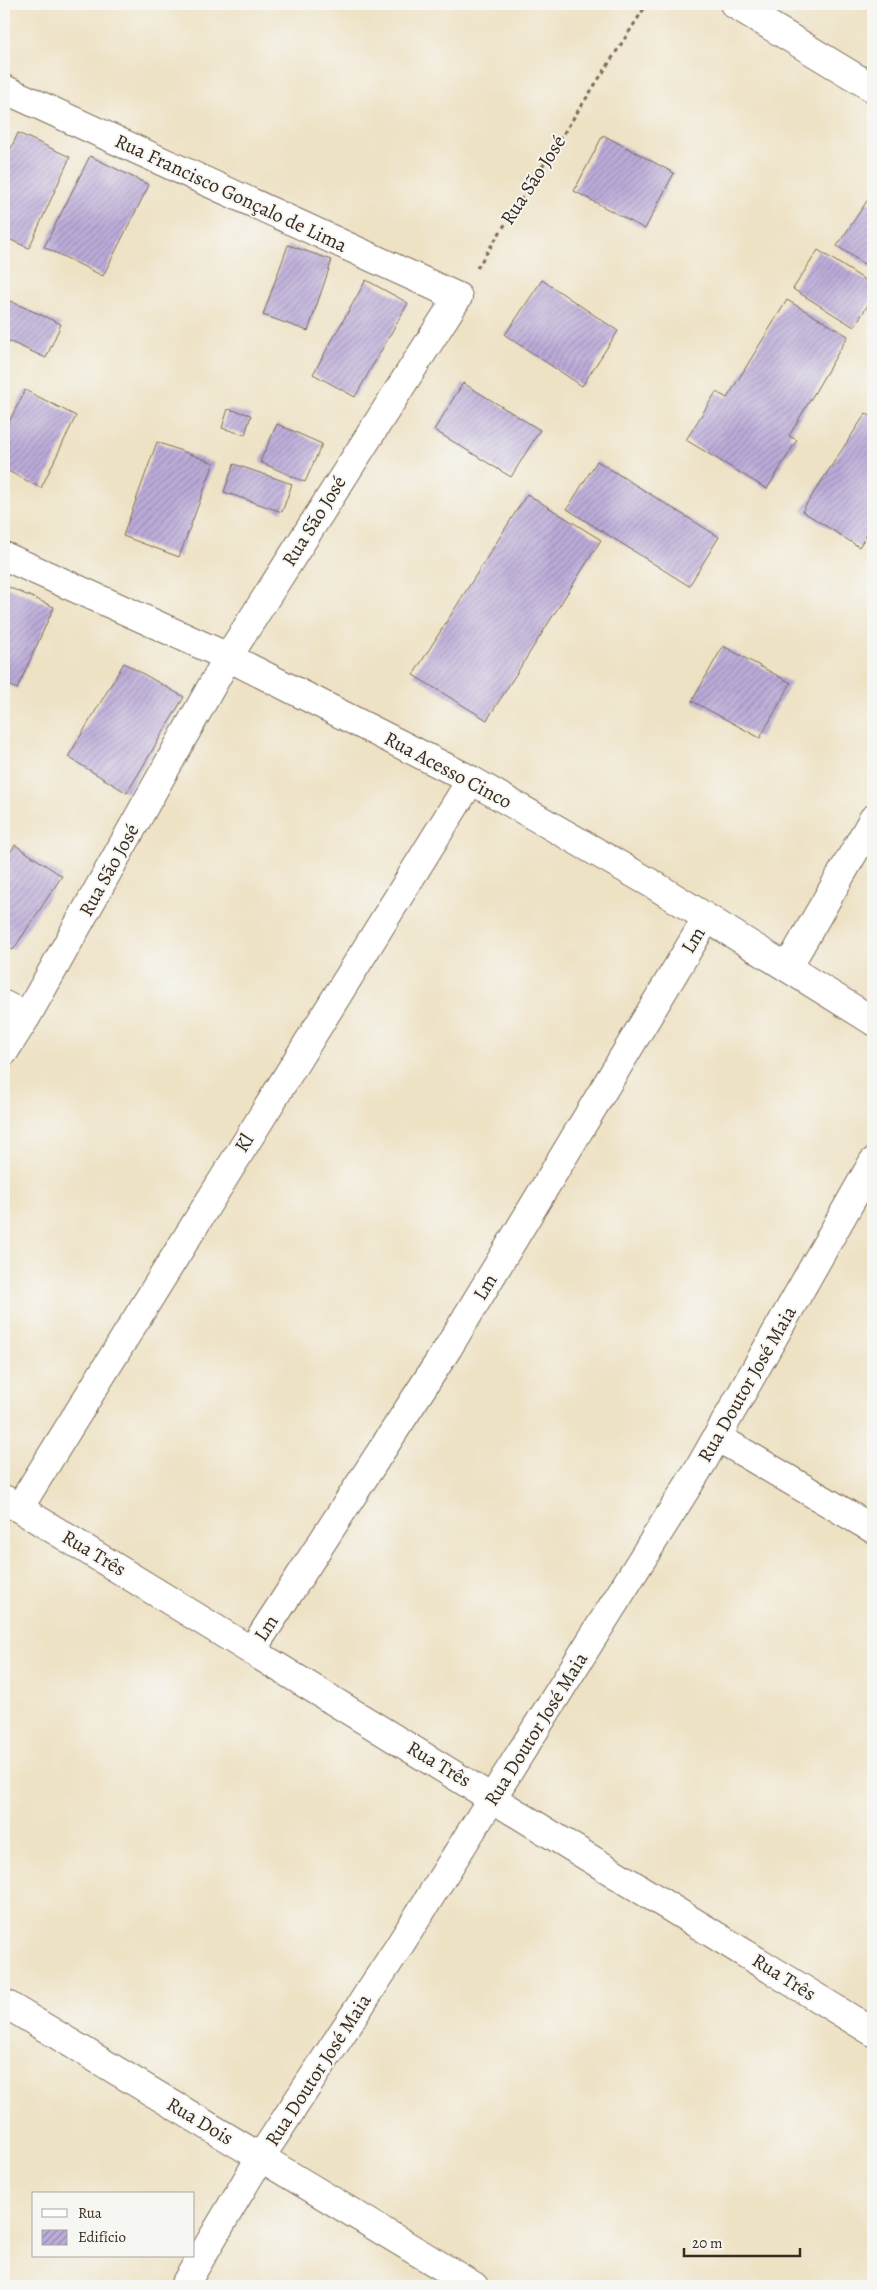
<svg xmlns="http://www.w3.org/2000/svg" width="877" height="2290" viewBox="0 0 877 2290" font-family="Alegreya,serif">
<style>
.building{fill:url(#building-hatch)}
.lines{fill:none;stroke-linecap:round;stroke-linejoin:round}
.minor-casing{stroke:#7a6a58;stroke-width:30}
.path{stroke:#7a6a58;stroke-width:3;stroke-dasharray:4 4;stroke-linecap:butt}
.minor{stroke:#fff;stroke-width:28}
.labels{text-anchor:middle;dominant-baseline:central;stroke-width:4;stroke-linejoin:round;paint-order:stroke}
.street-label{font-size:20px;fill:#3b2a1e;stroke:#f6f6f2}
</style>
<defs>
<pattern id="building-hatch" width="6" height="6" patternUnits="userSpaceOnUse" patternTransform="scale(1.25)"><rect width="6" height="6" fill="#bbabd9"/><path d="M-1 1l2-2M0 6l6-6M5 7l2-2" fill="none" stroke="#998baf"/></pattern>
</defs>
<rect width="100%" height="100%" fill="#f6f6f2"/>
<filter id="ink" filterUnits="userSpaceOnUse"><feTurbulence type="fractalNoise" baseFrequency=".02" numOctaves="2"/><feDisplacementMap in="SourceGraphic" scale="10" xChannelSelector="R" yChannelSelector="G"/><feConvolveMatrix kernelMatrix="1 2 1 2 8 2 1 2 1" color-interpolation-filters="sRGB"/></filter>
<filter id="wash" filterUnits="userSpaceOnUse"><feTurbulence type="fractalNoise" baseFrequency=".0096" numOctaves="4" result="noise"/><feDisplacementMap in="SourceGraphic" scale="20" xChannelSelector="R" yChannelSelector="G"/><feGaussianBlur stdDeviation="1.12" result="paint"/><feColorMatrix in="noise" values="0 0 0 0 0 0 0 0 0 0 0 0 0 0 0 0 0 1.4 0 .05"/><feComposite in="paint" operator="in"/></filter>
<g filter="url(#wash)">
<rect width="100%" height="100%" fill="#eee2c5"/>
<g id="blocks">
<path class="building" d="M 18,133 L 70,157 L 29,248 L 4,237 L 4,164 Z
M 603,135 L 674,173 L 645,229 L 574,191 Z
M 90,156 L 149,185 L 103,276 L 44,247 Z
M 867,201 L 873,205 L 873,270 L 837,246 Z
M 288,245 L 332,260 L 308,331 L 263,315 Z
M 818,250 L 873,285 L 873,297 L 854,327 L 793,289 Z
M 366,280 L 408,303 L 355,397 L 313,374 Z
M 542,280 L 618,331 L 582,386 L 505,335 Z
M 787,300 L 848,336 L 789,436 L 797,440 L 767,489 L 686,440 L 716,392 L 727,398 Z
M 10,301 L 61,324 L 46,358 L 4,339 L 4,316 Z
M 463,383 L 540,430 L 511,477 L 434,430 Z
M 25,390 L 76,416 L 41,488 L 4,469 L 4,432 Z
M 228,409 L 251,415 L 245,435 L 222,428 Z
M 866,413 L 873,418 L 873,525 L 859,547 L 802,511 Z
M 277,424 L 322,444 L 305,482 L 260,462 Z
M 157,442 L 214,463 L 179,557 L 123,536 Z
M 597,461 L 719,537 L 689,586 L 567,509 Z
M 234,464 L 292,484 L 282,512 L 224,492 Z
M 527,494 L 601,540 L 487,720 L 413,675 Z
M 4,585 L 54,607 L 17,689 L 4,683 Z
M 723,646 L 791,683 L 760,738 L 692,701 Z
M 124,663 L 184,697 L 127,793 L 68,757 Z
M 15,845 L 62,876 L 13,950 L 4,944 L 4,862 Z"/>
</g>
</g>
<g filter="url(#ink)">
<use href="#blocks" fill-opacity="0" stroke="#7a6a58" stroke-width="1"/>
<g class="lines">
<defs>
<path id="minor" d="M 734,4 L 873,88
M 4,89 L 458,297 L 228,657 L 27,1016 L 4,1052
M 4,556 L 228,657 L 471,780 L 654,885 L 873,1021
M 788,967 L 873,819
M 4,1005 L 27,1016
M 717,1437 L 873,1529
M 4,1499 L 873,2032
M 19,1508 L 471,780
M 252,1650 L 448,1348 L 707,918
M 4,2003 L 474,2286
M 184,2286 L 260,2158 L 398,1948 L 701,1465 L 873,1162"/>
</defs>
<use href="#minor" class="minor-casing"/>
<path class="path" d="M 477,268 L 647,4"/>
<use href="#minor" class="minor"/>
</g>
</g>
<g class="labels">
<g class="street-label">
<text transform="translate(533 180) rotate(-57)">Rua São José</text>
<text transform="translate(231 193) rotate(25)">Rua Francisco Gonçalo de Lima</text>
<text transform="translate(314 521) rotate(-58)">Rua São José</text>
<text transform="translate(448 770) rotate(28)">Rua Acesso Cinco</text>
<text transform="translate(109 870) rotate(-61)">Rua São José</text>
<text transform="translate(693 940) rotate(-59)">Lm</text>
<text transform="translate(244 1143) rotate(-58)">Kl</text>
<text transform="translate(485 1287) rotate(-59)">Lm</text>
<text transform="translate(747 1384) rotate(-60)">Rua Doutor José Maia</text>
<text transform="translate(94 1553) rotate(31)">Rua Três</text>
<text transform="translate(266 1628) rotate(-57)">Lm</text>
<text transform="translate(536 1729) rotate(-58)">Rua Doutor José Maia</text>
<text transform="translate(439 1764) rotate(31)">Rua Três</text>
<text transform="translate(784 1977) rotate(32)">Rua Três</text>
<text transform="translate(318 2070) rotate(-57)">Rua Doutor José Maia</text>
<text transform="translate(200 2121) rotate(31)">Rua Dois</text>
</g>
</g>
<rect width="877" height="2290" fill="none" stroke="#f6f6f2" stroke-width="20"/>
<rect x="32" y="2192" width="162" height="65" fill="#f6f6f2" stroke="#aba49d"/>
<rect x="42" y="2209" width="25" height="8" fill="#ffffff" stroke="#aba49d"/>
<text x="78" y="2218" font-size="15" fill="#3b2a1e">Rua</text>
<rect x="42" y="2230" width="25" height="15" fill="url(#building-hatch)" stroke="#aba49d"/>
<text x="78" y="2242" font-size="15" fill="#3b2a1e">Edifício</text>
<path d="M684 2248v8h116v-8" fill="none" stroke="#3b2a1e" stroke-width="2.5"/>
<text x="692" y="2248" font-size="15" fill="#3b2a1e" stroke="#f6f6f2" stroke-width="4" paint-order="stroke">20 m</text>
</svg>
